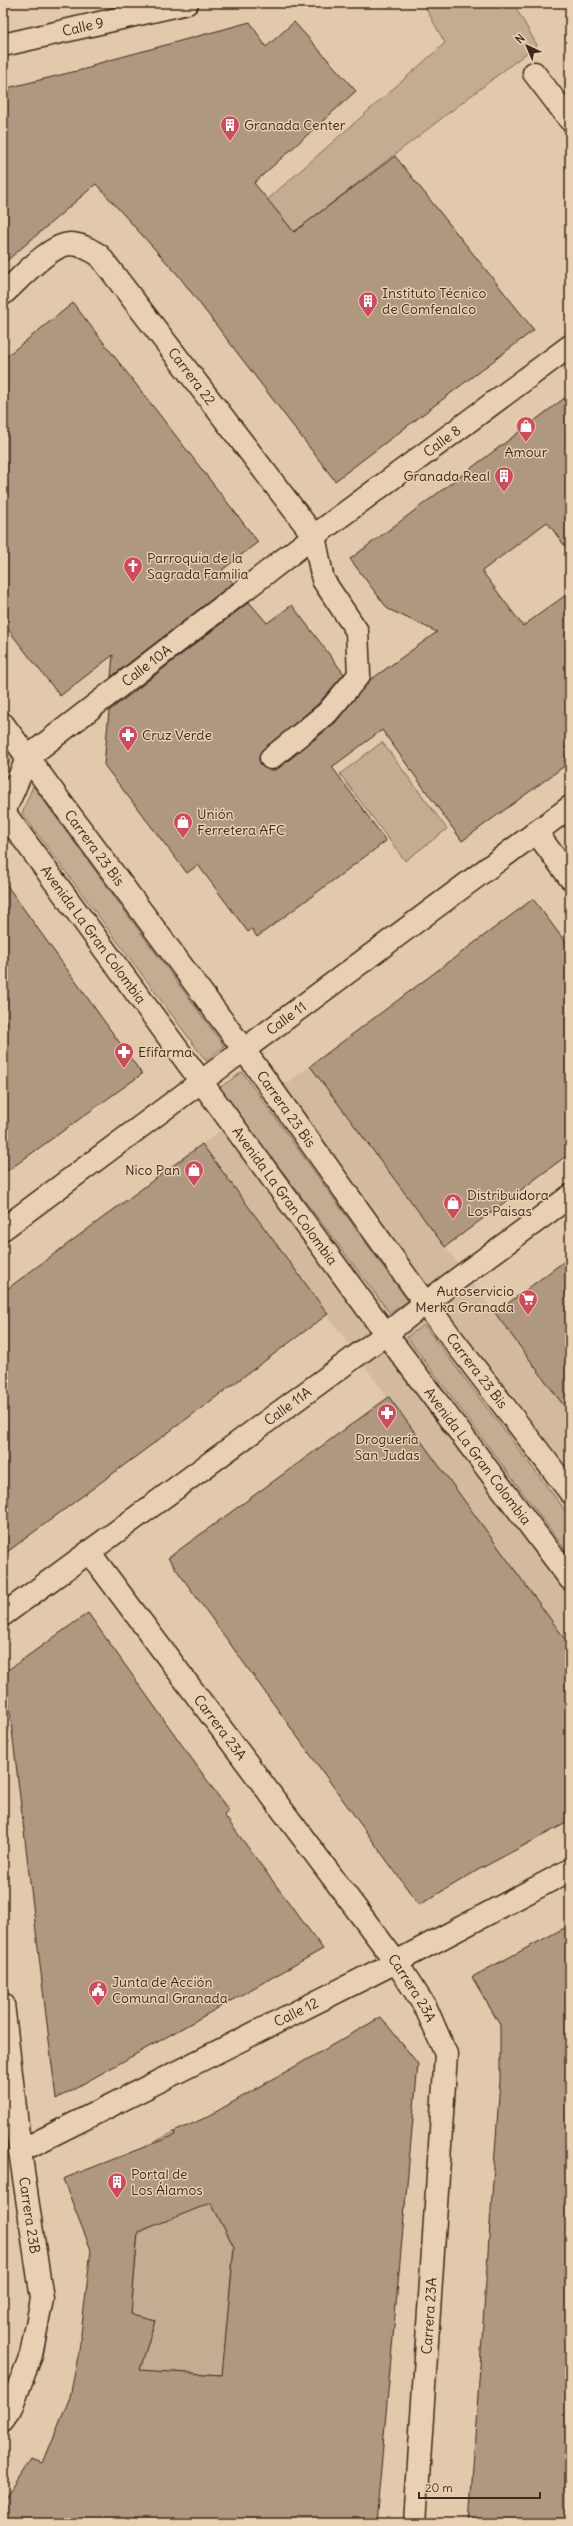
<svg xmlns="http://www.w3.org/2000/svg" width="573" height="2526" viewBox="0 0 573 2526" font-family="Delius,sans-serif">
<style>
.built{fill:#d3ba9f}
.green{fill:#c4ac92;stroke:#806b58}
.building{fill:#af9880;stroke:#3b2a1e;fill-rule:evenodd}
.lines{fill:none;stroke-linecap:round;stroke-linejoin:round}
.lane-casing{stroke:#3b2a1e;stroke-width:25}
.street-casing{stroke:#3b2a1e;stroke-width:25}
.lane{stroke:#ead0b2;stroke-width:22}
.street{stroke:#ead0b2;stroke-width:22}
.labels{text-anchor:middle;dominant-baseline:central;stroke-width:3;stroke-linejoin:round;paint-order:stroke}
.street-label{font-size:14px;fill:#3b2a1e;stroke:#ead0b2}
.poi-label{font-size:14px;fill:#3b2a1e;stroke:#ead0b2;text-anchor:start}
</style>
<rect width="100%" height="100%" fill="#e3c9ac"/>
<filter id="ink" filterUnits="userSpaceOnUse"><feTurbulence type="fractalNoise" baseFrequency=".025" numOctaves="2"/><feDisplacementMap in="SourceGraphic" scale="8" xChannelSelector="R" yChannelSelector="G"/><feConvolveMatrix kernelMatrix="1 2 1 2 8 2 1 2 1" color-interpolation-filters="sRGB"/></filter>
<g filter="url(#ink)">
<path class="built" d="M 310,1066 L 570,1413 L 570,1647 L 202,1144 Z"/>
<path class="green" d="M 423,3 L 513,3 L 537,45 L 294,232 L 267,200 L 445,43 Z
M 382,742 L 447,829 L 405,861 L 340,774 Z
M 3,743 L 13,756 L 3,775 Z
M 33,786 L 224,1046 L 206,1061 L 22,813 Z
M 242,1072 L 408,1301 L 390,1313 L 219,1088 Z
M 424,1325 L 570,1517 L 570,1556 L 407,1337 Z
M 174,2132 L 224,2228 L 236,2222 L 223,2375 L 173,2372 L 129,2406 L 155,2320 L 131,2314 L 138,2232 L 170,2219 L 142,2148 Z"/>
<path class="building" d="M 250,22 L 266,47 L 294,22 L 356,91 L 254,183 L 294,232 L 395,156 L 534,330 L 335,481 L 178,275 L 96,184 L 3,264 L 3,89 L 93,67 L 92,65 Z
M 73,303 L 258,542 L 222,570 L 233,583 L 111,677 L 113,655 L 60,696 L 3,623 L 3,359 Z
M 570,394 L 570,553 L 547,522 L 482,571 L 523,626 L 570,592 L 570,762 L 462,841 L 382,730 L 332,767 L 386,841 L 257,937 L 252,929 L 248,932 L 198,865 L 187,873 L 104,765 L 109,711 L 249,602 L 267,623 L 292,605 L 344,674 L 318,704 L 260,753 L 259,760 L 262,766 L 273,770 L 279,768 L 335,723 L 369,681 L 437,632 L 388,609 L 350,559 Z
M 3,880 L 142,1074 L 3,1174 Z
M 533,899 L 570,948 L 570,1153 L 445,1247 L 310,1066 Z
M 202,1144 L 328,1314 L 3,1555 L 3,1292 Z
M 570,1257 L 570,1414 L 495,1313 Z
M 389,1397 L 570,1646 L 570,1821 L 478,1870 L 419,1905 L 168,1558 Z
M 88,1613 L 229,1811 L 224,1815 L 323,1949 L 56,2099 L 5,1672 Z
M 570,1925 L 570,2523 L 469,2523 L 500,2081 L 500,2025 L 472,1977 Z
M 381,2017 L 418,2064 L 376,2523 L 3,2523 L 3,2501 L 31,2459 L 43,2463 L 70,2397 L 79,2351 L 91,2250 L 63,2179 L 175,2135 L 174,2132 L 207,2117 ZM 211,2203 L 234,2247 L 222,2375 L 140,2370 L 155,2320 L 131,2314 L 138,2232 Z"/>
<g class="lines">
<defs>
<path id="lane" d="M 534,73 L 570,120"/>
<g id="street">
<path id="s1" d="M 3,45 L 187,3"/>
<path id="s2" d="M 3,294 C 19,280 49,245 70,244 C 81,244 91,250 99,255 L 314,536 L 323,580 L 357,631 L 359,675 L 327,713 L 271,758"/>
<path id="s3" d="M 3,724 L 244,1050 L 425,1303 L 570,1492"/>
<path id="s4" d="M 3,811 L 386,1334 L 570,1579"/>
<path id="s5" d="M 3,814 L 28,757 L 314,536 L 570,346"/>
<path d="M 536,832 L 570,878"/>
<path id="s6" d="M 3,1229 L 570,807"/>
<path id="s7" d="M 89,1552 L 396,1962 L 426,2008 L 446,2054 L 415,2523"/>
<path id="s8" d="M 3,1615 L 386,1334 C 445,1286 509,1242 570,1196"/>
<path id="s9" d="M 3,2004 L 20,2151 L 42,2299 L 31,2355 L 10,2410 L 3,2420"/>
<path id="s10" d="M 20,2151 L 396,1962 L 570,1870"/>
</g>
</defs>
<use href="#lane" class="lane-casing"/>
<use href="#street" class="street-casing"/>
<use href="#lane" class="lane"/>
<use href="#street" class="street"/>
</g>
</g>
<defs>
<symbol id="building-pin" viewBox="-11 -11 22 30"><path d="M0 17L-7.5 6A9.5 9.5 0 1 1 7.5 6Z" fill="#d1495b" stroke="#ead0b2"/><path d="M-4-6H4V6H1V3H-1V6H-4ZM-2.5-4.3h1.7v1.8h-1.7ZM.8-4.3h1.7v1.8H.8ZM-2.5-1h1.7V.8h-1.7ZM.8-1h1.7V.8H.8Z" fill="#fff"/></symbol>
<symbol id="shop-pin" viewBox="-11 -11 22 30"><path d="M0 17L-7.5 6A9.5 9.5 0 1 1 7.5 6Z" fill="#d1495b" stroke="#ead0b2"/><path d="M-5-2.5h2.3a2.7 3.5 0 0 1 5.4 0H5L5.5 6h-11ZM-1.5-2.5h3a1.5 2.3 0 0 0-3 0Z" fill="#fff"/></symbol>
<symbol id="church-pin" viewBox="-11 -11 22 30"><path d="M0 17L-7.5 6A9.5 9.5 0 1 1 7.5 6Z" fill="#d1495b" stroke="#ead0b2"/><path d="M-1.2-6h2.4v3.5h3.3v2.4h-3.3V6h-2.4V-.1h-3.3v-2.4h3.3Z" fill="#fff"/></symbol>
<symbol id="pharmacy-pin" viewBox="-11 -11 22 30"><path d="M0 17L-7.5 6A9.5 9.5 0 1 1 7.5 6Z" fill="#d1495b" stroke="#ead0b2"/><path d="M-2-6h4v4h4v4h-4v4h-4v-4h-4v-4h4Z" fill="#fff"/></symbol>
<symbol id="supermarket-pin" viewBox="-11 -11 22 30"><path d="M0 17L-7.5 6A9.5 9.5 0 1 1 7.5 6Z" fill="#d1495b" stroke="#ead0b2"/><path d="M-6-5.5h2.5l.6 2H6L4.5 2H-2.5L-4.4-4H-6ZM-1.5 3.2a1.3 1.3 0 1 0 .1 0ZM3 3.2a1.3 1.3 0 1 0 .1 0Z" fill="#fff"/></symbol>
<symbol id="civic-pin" viewBox="-11 -11 22 30"><path d="M0 17L-7.5 6A9.5 9.5 0 1 1 7.5 6Z" fill="#d1495b" stroke="#ead0b2"/><path d="M-.6-6.5H3V-4.5H.6V-3L4-1V1h2V6H-6V1h2V-1L-.6-3ZM-1.2 2.5V6h2.4V2.5Z" fill="#fff"/></symbol>
</defs>
<g fill-rule="evenodd">
<use href="#building-pin" x="219" y="114" width="22" height="30"/>
<use href="#building-pin" x="357" y="290" width="22" height="30"/>
<use href="#shop-pin" x="515" y="415" width="22" height="30"/>
<use href="#building-pin" x="493" y="465" width="22" height="30"/>
<use href="#church-pin" x="122" y="555" width="22" height="30"/>
<use href="#pharmacy-pin" x="117" y="724" width="22" height="30"/>
<use href="#shop-pin" x="172" y="811" width="22" height="30"/>
<use href="#pharmacy-pin" x="113" y="1041" width="22" height="30"/>
<use href="#shop-pin" x="183" y="1159" width="22" height="30"/>
<use href="#shop-pin" x="442" y="1192" width="22" height="30"/>
<use href="#supermarket-pin" x="517" y="1288" width="22" height="30"/>
<use href="#pharmacy-pin" x="376" y="1402" width="22" height="30"/>
<use href="#civic-pin" x="87" y="1979" width="22" height="30"/>
<use href="#building-pin" x="106" y="2171" width="22" height="30"/>
</g>
<g class="labels">
<g class="street-label">
<text stroke="none"><textPath href="#s1" startOffset="82">Calle 9</textPath></text>
<text stroke="none"><textPath href="#s2" startOffset="269">Carrera 22</textPath></text>
<text stroke="none"><textPath href="#s5" startOffset="583">Calle 8</textPath></text>
<text stroke="none"><textPath href="#s5" startOffset="212">Calle 10A</textPath></text>
<text stroke="none"><textPath href="#s3" startOffset="154">Carrera 23 Bis</textPath></text>
<text stroke="none"><textPath href="#s4" startOffset="153">Avenida La Gran Colombia</textPath></text>
<text stroke="none"><textPath href="#s6" startOffset="353">Calle 11</textPath></text>
<text stroke="none"><textPath href="#s3" startOffset="478">Carrera 23 Bis</textPath></text>
<text stroke="none"><textPath href="#s4" startOffset="477">Avenida La Gran Colombia</textPath></text>
<text stroke="none"><textPath href="#s3" startOffset="802">Carrera 23 Bis</textPath></text>
<text stroke="none"><textPath href="#s8" startOffset="353">Calle 11A</textPath></text>
<text stroke="none"><textPath href="#s4" startOffset="801">Avenida La Gran Colombia</textPath></text>
<text stroke="none"><textPath href="#s7" startOffset="219">Carrera 23A</textPath></text>
<text stroke="none"><textPath href="#s7" startOffset="543">Carrera 23A</textPath></text>
<text stroke="none"><textPath href="#s10" startOffset="309">Calle 12</textPath></text>
<text stroke="none"><textPath href="#s9" startOffset="213">Carrera 23B</textPath></text>
<text transform="translate(429 2316) rotate(-86)">Carrera 23A</text>
</g>
<g class="poi-label">
<text x="244" y="125">Granada Center</text>
<text x="382" y="293">Instituto Técnico<tspan x="382" dy="16">de Comfenalco</tspan></text>
<text x="526" y="452" text-anchor="middle">Amour</text>
<text x="490" y="476" text-anchor="end">Granada Real</text>
<text x="147" y="558">Parroquia de la<tspan x="147" dy="16">Sagrada Familia</tspan></text>
<text x="142" y="735">Cruz Verde</text>
<text x="197" y="814">Unión<tspan x="197" dy="16">Ferretera AFC</tspan></text>
<text x="138" y="1052">Efifarma</text>
<text x="180" y="1170" text-anchor="end">Nico Pan</text>
<text x="467" y="1195">Distribuidora<tspan x="467" dy="16">Los Paisas</tspan></text>
<text x="514" y="1291" text-anchor="end">Autoservicio<tspan x="514" dy="16">Merka Granada</tspan></text>
<text x="387" y="1439" text-anchor="middle">Droguería<tspan x="387" dy="16">San Judas</tspan></text>
<text x="112" y="1982">Junta de Acción<tspan x="112" dy="16">Comunal Granada</tspan></text>
<text x="131" y="2174">Portal de<tspan x="131" dy="16">Los Álamos</tspan></text>
</g>
</g>
<rect width="573" height="2526" fill="none" stroke="#ead0b2" stroke-width="16"/>
<rect x="8" y="8" width="557" height="2510" fill="none" stroke="#3b2a1e" stroke-width="1.5" filter="url(#ink)"/>
<g transform="translate(527 46) rotate(316)" stroke="#ead0b2" stroke-width="3" paint-order="stroke">
<path d="M0-3L7 15L0 10L-7 15Z" fill="#3b2a1e"/>
<text y="-6" font-size="11" font-weight="bold" text-anchor="middle" fill="#3b2a1e">N</text>
</g>
<path d="M419 2492v6h121v-6" fill="none" stroke="#3b2a1e" stroke-width="2"/>
<text x="425" y="2492" font-size="12" fill="#3b2a1e" stroke="#ead0b2" stroke-width="3" paint-order="stroke">20 m</text>
</svg>
